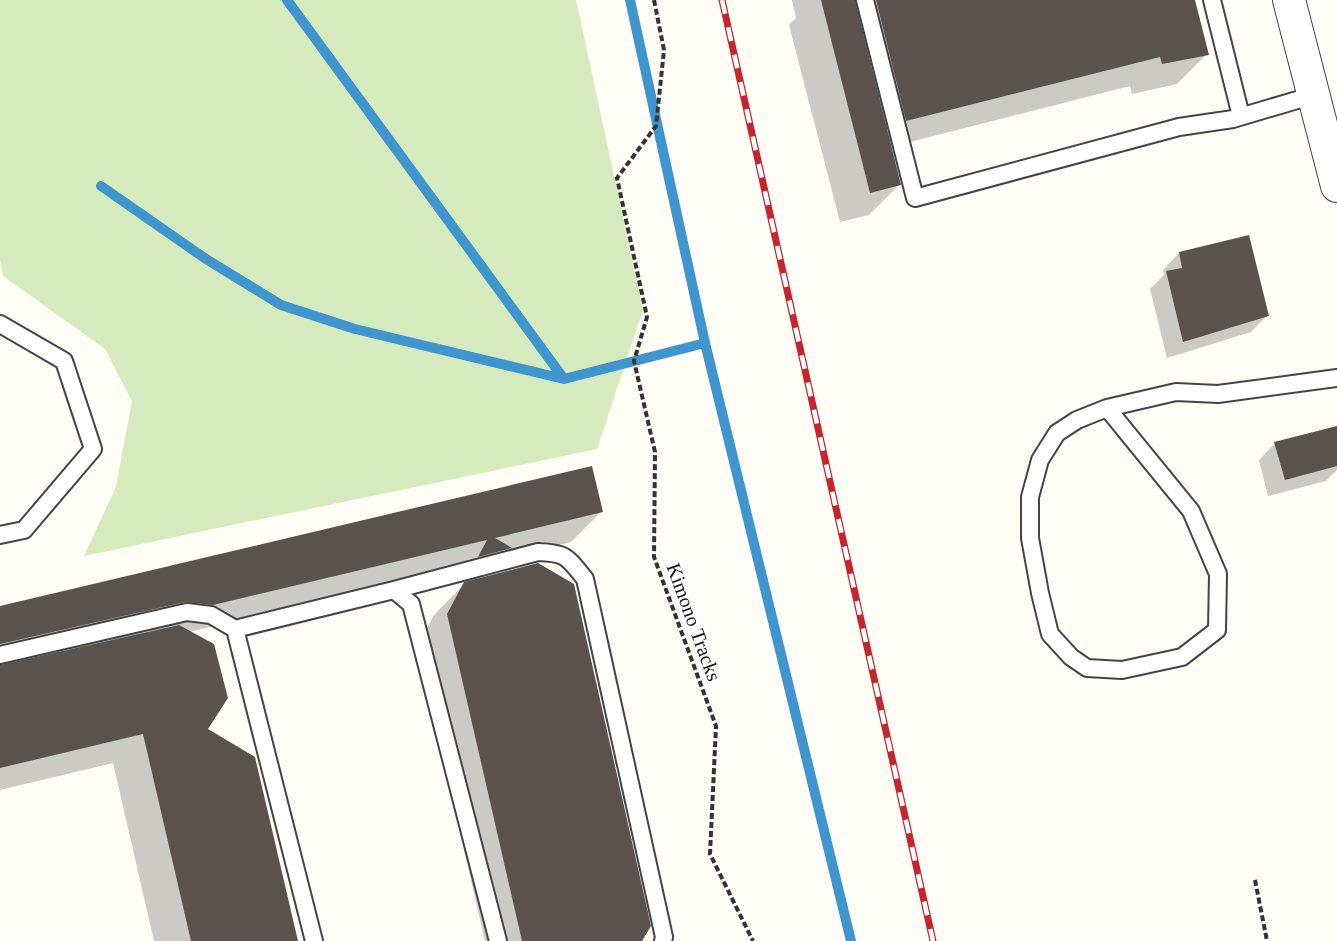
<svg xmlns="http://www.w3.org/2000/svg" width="1337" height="941" viewBox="0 0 1337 941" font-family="Georgia,serif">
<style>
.green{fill:#d5ebbd}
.shadow{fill:#0003}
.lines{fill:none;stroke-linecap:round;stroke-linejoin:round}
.stream{stroke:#3f96cf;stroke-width:10}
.building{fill:#5a524d}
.service-casing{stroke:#444;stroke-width:20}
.minor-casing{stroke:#444;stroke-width:34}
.path{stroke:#333;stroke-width:4;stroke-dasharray:6 3;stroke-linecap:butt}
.service{stroke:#fff;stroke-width:16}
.minor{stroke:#fff;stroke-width:32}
.rail-casing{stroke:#c4262e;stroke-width:7}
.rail{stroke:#fff;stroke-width:4.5;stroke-dasharray:14;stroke-linecap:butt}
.labels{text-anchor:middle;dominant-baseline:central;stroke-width:6;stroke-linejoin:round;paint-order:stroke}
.street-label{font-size:20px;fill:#111;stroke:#fff}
</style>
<rect width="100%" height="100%" fill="#fffdf5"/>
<path class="green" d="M 0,0 L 576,0 L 643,310 L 597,449 L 84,556 L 116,487 L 132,401 L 105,349 L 3,276 L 0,259 Z"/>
<path class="shadow" d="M 792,0 L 1194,0 L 1207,54 L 1177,84 L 1132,94 L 1130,86 L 890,147 L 899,185 L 869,215 L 840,222 L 789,25 L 796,18 Z
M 1179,253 L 1267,316 L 1251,332 L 1167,358 L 1150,289 L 1164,275 L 1163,270 Z
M 1275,443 L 1337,443 L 1337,470 L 1326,481 L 1268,496 L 1259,460 Z
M 601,512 L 571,542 L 499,559 L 478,580 L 640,941 L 485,941 L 417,646 L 434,615 L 467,581 L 450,586 L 459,569 L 189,632 L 206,730 L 297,941 L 154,941 L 113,763 L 0,790 L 0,607 Z"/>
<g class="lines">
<path class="stream" d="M 287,0 L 564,379
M 630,0 L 705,343 L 851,941
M 101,186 L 206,259 L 281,305 L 355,329 L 564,379 L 705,343"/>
</g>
<path class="building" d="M 821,0 L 855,0 L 901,185 L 870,193 Z
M 876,0 L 1195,0 L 1209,55 L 1162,64 L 1160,57 L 906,121 Z
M 1249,235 L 1269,316 L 1183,342 L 1166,271 L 1182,268 L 1179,252 Z
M 1337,426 L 1337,466 L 1285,480 L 1274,442 Z
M 592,466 L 603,512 L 495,538 L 512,548 L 478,557 L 487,540 L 213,605 L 185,602 L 0,644 L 0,606 Z
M 538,563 L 574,584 L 651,926 L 642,941 L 522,941 L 447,614 L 464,582 Z
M 179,625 L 214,644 L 228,698 L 208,729 L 255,757 L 298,941 L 191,941 L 143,734 L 0,768 L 0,665 Z"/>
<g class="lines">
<defs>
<path id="service" d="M 865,0 L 915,198 L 1179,127 L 1233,119 L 1314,95
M 1212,0 L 1241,116
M 0,324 L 64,361 L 93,449 L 24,530 L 0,535
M 1107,408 L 1191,511 L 1218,574 L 1217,630 L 1182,657 L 1122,670 L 1087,668 L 1071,657 L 1050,634 L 1040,593 L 1030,538 L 1030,497 L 1040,460 L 1057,433 L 1077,420 L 1107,408 L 1176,392 L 1218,394 L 1337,378
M 394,590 L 538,552 C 567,553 567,557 585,579 L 664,937 L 663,941
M 235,629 L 314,941
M 0,655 L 187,612 L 211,615 L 235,629 L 394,590 L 411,604 L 498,941"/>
<path id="minor" d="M 1289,0 L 1337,186"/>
</defs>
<use href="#service" class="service-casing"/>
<use href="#minor" class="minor-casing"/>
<path class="path" d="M 654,0 L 664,50 L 656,126 L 617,178 L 647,317 L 634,361 L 655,452 L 654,557 L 716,726 L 710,854 L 753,941
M 1255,880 L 1267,941"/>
<use href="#service" class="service"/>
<use href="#minor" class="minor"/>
<defs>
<path id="rail" d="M 722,0 L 933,941"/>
</defs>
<use href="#rail" class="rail-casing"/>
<use href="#rail" class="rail"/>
</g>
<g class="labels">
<g class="street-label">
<text transform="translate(694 622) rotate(70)">Kimono Tracks</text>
</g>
</g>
</svg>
